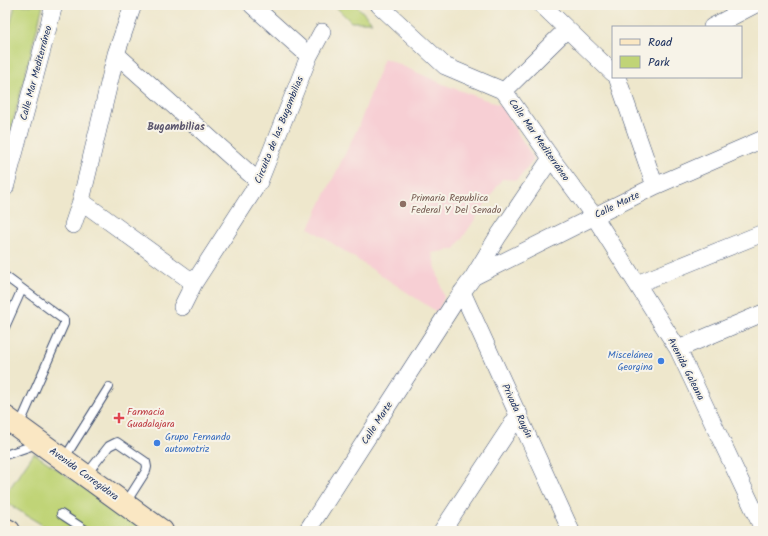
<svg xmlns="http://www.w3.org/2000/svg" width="768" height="536" viewBox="0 0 768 536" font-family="Kalam,sans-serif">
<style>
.built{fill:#f7cfd4}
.green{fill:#c0d477;stroke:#6e826a}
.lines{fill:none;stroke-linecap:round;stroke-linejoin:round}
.lane-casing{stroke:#3b4b6e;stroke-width:10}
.street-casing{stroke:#3b4b6e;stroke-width:18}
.secondary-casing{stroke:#3b4b6e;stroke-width:24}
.lane{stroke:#fff;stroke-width:8}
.street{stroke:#fff;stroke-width:17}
.secondary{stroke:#fae7c3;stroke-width:22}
.education-dot{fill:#8d6e63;stroke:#f7f3e8;stroke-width:1.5}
.shop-dot{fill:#3f7fe0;stroke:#f7f3e8;stroke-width:1.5}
.health-dot{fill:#e0444e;stroke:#f7f3e8;stroke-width:1.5}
.labels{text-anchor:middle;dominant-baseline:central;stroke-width:4;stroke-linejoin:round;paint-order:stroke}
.street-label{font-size:10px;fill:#1b2f5e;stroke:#f7f3e8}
.education-label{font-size:10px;fill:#785e54;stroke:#f7f3e8;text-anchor:start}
.shop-label{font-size:10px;fill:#366cbe;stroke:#f7f3e8;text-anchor:end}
.health-label{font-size:10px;fill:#be3a42;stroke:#f7f3e8;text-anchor:start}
.neighbourhood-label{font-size:11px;font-weight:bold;fill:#5b566d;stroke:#f7f3e8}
</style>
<rect width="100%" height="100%" fill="#f7f3e8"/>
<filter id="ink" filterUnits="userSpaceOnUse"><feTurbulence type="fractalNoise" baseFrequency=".025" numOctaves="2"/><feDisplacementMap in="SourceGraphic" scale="8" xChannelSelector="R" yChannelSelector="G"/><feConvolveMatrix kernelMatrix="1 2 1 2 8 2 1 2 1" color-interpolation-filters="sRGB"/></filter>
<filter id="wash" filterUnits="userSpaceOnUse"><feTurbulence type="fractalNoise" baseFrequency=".012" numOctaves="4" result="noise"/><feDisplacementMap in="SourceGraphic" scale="16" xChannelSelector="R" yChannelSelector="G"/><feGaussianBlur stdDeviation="0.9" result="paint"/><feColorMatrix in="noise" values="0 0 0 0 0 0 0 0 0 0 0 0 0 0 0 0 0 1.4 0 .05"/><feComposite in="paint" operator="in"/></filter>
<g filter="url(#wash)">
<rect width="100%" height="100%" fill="#eee7cc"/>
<path class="built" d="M 384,58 L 448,86 L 500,105 L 534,159 L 517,180 L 502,179 L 455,249 L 432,253 L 444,298 L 437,312 L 309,228 L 359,125 Z"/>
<path class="green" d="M 15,5 L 43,5 L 5,154 L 5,46 Z
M 334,5 L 356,5 L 372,22 L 351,22 Z
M 34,453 L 145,531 L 52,531 L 5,502 L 5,495 Z"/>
</g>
<g filter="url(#ink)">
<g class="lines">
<defs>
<path id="lane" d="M 5,276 L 64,320 L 64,324 L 19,426
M 5,327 L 22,289
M 5,455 L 37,444
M 64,459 L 109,387
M 86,475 L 109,446 L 117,442 L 146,462 L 147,467 L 146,471 L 125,504
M 61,514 L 87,531"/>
<path id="street" d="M 252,5 L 309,56
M 379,5 L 445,66 L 504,91 L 551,158 L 594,216 L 678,349 L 763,529
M 542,5 L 613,73
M 712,27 L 754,5
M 116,54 L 259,182
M 617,77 L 655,186
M 504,91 L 567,29
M 5,188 L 54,5
M 81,201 L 194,283
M 73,225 L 81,201 L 116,54 L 133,5
M 475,276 L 655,186 L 763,139
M 637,284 L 763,233
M 462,292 L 571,531
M 182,307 L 194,283 L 259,182 L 309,56 L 322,32
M 678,349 L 763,313
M 307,531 L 454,303 L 474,276 L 497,238 L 551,158
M 442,531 L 519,414"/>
<path id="secondary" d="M 5,417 L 162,531
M 5,529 L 9,531"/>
</defs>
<use href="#lane" class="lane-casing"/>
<use href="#street" class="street-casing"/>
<use href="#secondary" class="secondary-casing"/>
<use href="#lane" class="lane"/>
<use href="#street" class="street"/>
<use href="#secondary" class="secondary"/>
</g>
</g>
<circle class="education-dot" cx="403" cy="204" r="4"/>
<g class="shop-dot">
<circle cx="661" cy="361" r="4"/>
<circle cx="157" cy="443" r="4"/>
</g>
<path class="health-dot" d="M117 412h4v4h4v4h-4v4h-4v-4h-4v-4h4z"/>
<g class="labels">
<g class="street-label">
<text transform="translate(36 73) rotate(-75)">Calle Mar Mediterráneo</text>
<text transform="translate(279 130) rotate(-68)">Circuito de las Bugambilias</text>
<text transform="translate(539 140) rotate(55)">Calle Mar Mediterráneo</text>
<text transform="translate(617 205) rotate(-26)">Calle Marte</text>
<text transform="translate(686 369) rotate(63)">Avenida Galeana</text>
<text transform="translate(517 411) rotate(65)">Privada Rayón</text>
<text transform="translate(377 423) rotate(-57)">Calle Marte</text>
<text transform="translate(84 474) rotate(36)">Avenida Corregidora</text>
</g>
<g class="education-label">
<text x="411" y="198">Primaria Republica<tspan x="411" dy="12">Federal Y Del Senado</tspan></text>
</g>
<g class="shop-label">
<text x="653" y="355">Miscelánea<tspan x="653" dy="12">Georgina</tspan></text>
<text x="165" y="437" text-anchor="start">Grupo Fernando<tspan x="165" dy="12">automotriz</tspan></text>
</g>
<g class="health-label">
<text x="127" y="412">Farmacia<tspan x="127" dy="12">Guadalajara</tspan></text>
</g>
<g class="neighbourhood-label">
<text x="176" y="127">Bugambilias</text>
</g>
</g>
<rect width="768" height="536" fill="none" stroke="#f7f3e8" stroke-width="20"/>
<rect x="612" y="26" width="130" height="52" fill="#f7f3e8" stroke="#9fa5b1"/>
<rect x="620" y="39" width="20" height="6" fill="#fae7c3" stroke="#9fa5b1"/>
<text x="648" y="46" font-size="12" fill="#1b2f5e">Road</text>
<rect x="620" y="56" width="20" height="12" fill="#c0d477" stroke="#9fa5b1"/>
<text x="648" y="66" font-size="12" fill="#1b2f5e">Park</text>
</svg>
